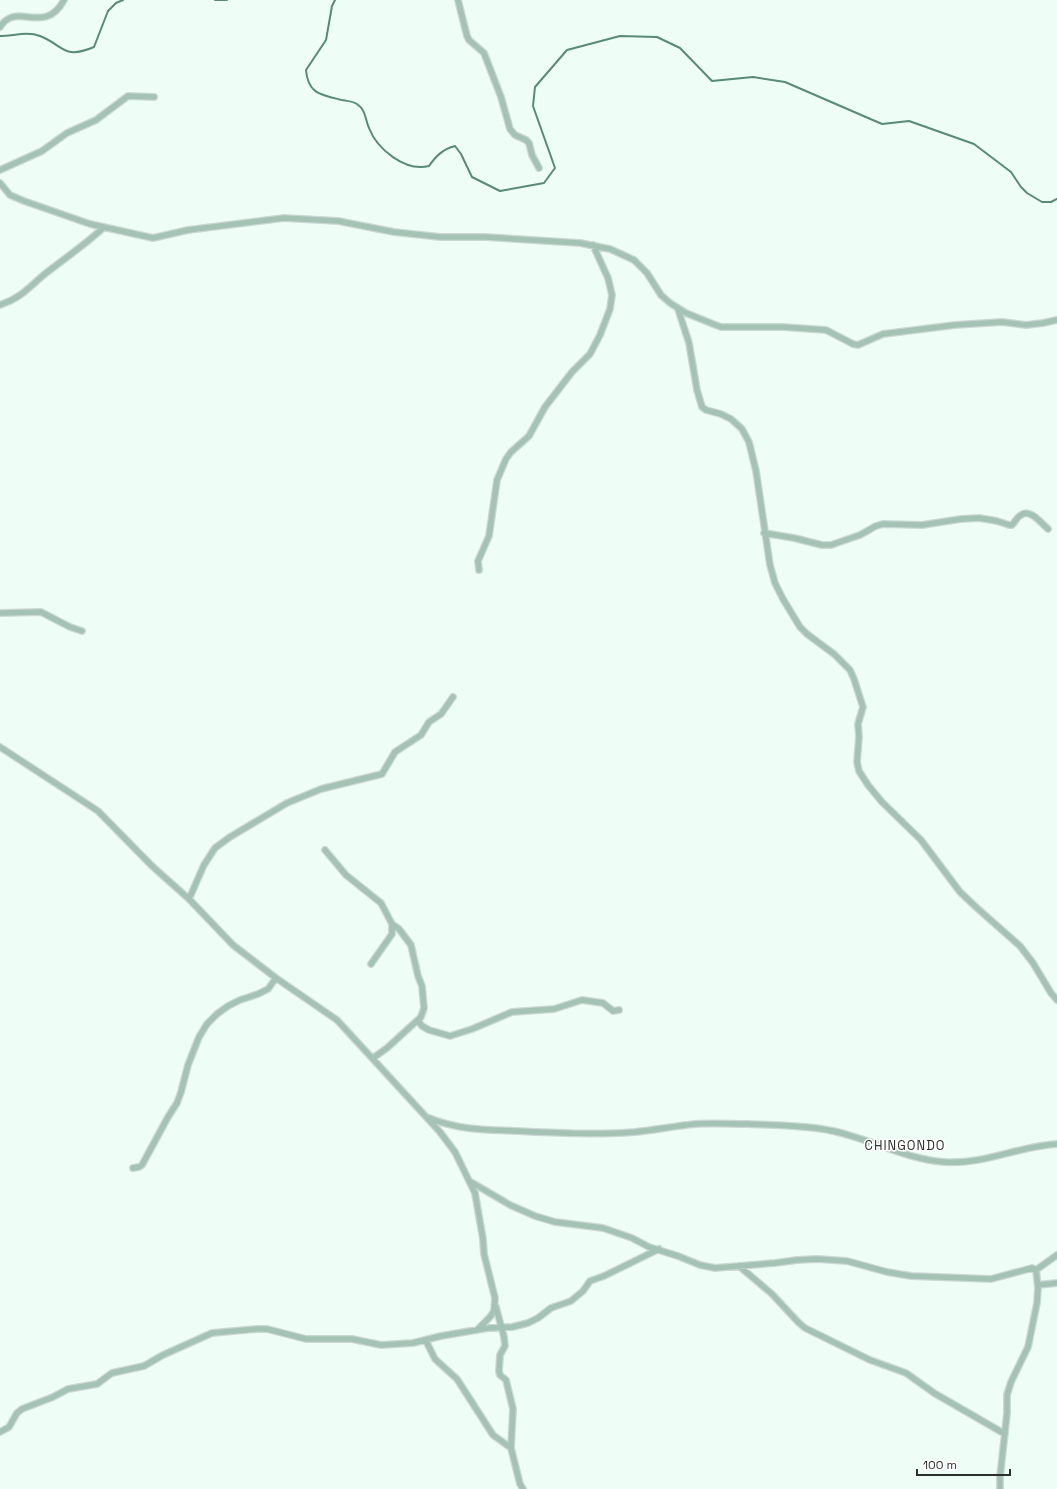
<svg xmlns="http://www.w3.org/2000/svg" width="1057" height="1489" viewBox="0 0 1057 1489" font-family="'Space Grotesk',sans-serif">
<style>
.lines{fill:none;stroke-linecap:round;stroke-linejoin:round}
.stream{stroke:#588a75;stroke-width:2}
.street-casing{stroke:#ccd8d3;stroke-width:8}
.street{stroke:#a5c3b5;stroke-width:5.5}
.labels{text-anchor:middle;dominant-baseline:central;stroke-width:3;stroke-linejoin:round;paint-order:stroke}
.quarter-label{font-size:13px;letter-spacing:1px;fill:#2b302d;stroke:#fff}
</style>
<rect width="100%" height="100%" fill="#effdf7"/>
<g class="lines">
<path class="stream" d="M 215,0 L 227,0
M 335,0 L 332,6 L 326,40 L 306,70 C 308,94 321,95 342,100 C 347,101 352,101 357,104 C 366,110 365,119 369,128 C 377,149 405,172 429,166 C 436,156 443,149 455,146 L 461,154 L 472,177 L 500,191 L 544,183 L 555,168 L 533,106 L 535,87 L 567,50 L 620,36 L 657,37 L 680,48 L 712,81 L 753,77 L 785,82 L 882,124 L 909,121 L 974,144 L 1011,172 L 1021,187 L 1027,193 L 1042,202 L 1051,202 L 1057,199
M 0,36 C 13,36 27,31 40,36 C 65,46 63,60 94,47 L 108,11 L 116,3 L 123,0"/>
<defs>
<path id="street" d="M 458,0 L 467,36 L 469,40 L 484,53 L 501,97 L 510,129 L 515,135 L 526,140 L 529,143 L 532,155 L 539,168
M 0,27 C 17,0 44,37 64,0
M 0,170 L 42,151 L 67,133 L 96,120 L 128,96 L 154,97
M 0,183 L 10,195 L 24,201 L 90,224 L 153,238 L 188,230 L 284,218 L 338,221 L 394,232 L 440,237 L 485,237 L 580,243 L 610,249 L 634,260 L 647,273 L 661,295 L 670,303 L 686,313 L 713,324 L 721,327 L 783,327 L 826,330 L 853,344 L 858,345 L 883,334 L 955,325 L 1002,322 L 1026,325 L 1043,323 L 1057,320
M 0,305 C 24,297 31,284 50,270 C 68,256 87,243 103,228
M 678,309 L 689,343 L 697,390 L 702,407 L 706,410 L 721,414 L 731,419 L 742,429 L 749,442 L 756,471 L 770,565 L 775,583 L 783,599 L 800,627 L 807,634 L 834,654 L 850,670 L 854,679 L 863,707 L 858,724 L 859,737 L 857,762 L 859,771 L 868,785 L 882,802 L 921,840 L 960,892 L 977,908 L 1020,946 L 1033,963 L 1051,993 L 1057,1000
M 764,533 L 794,538 L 822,545 L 831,545 L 860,535 L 876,526 L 883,524 L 922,525 L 961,519 L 979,518 L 997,521 L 1009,525 L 1012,525 C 1015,522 1017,517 1021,515 C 1030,508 1042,524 1048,529
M 479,570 L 478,561 L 489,536 L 497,480 L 506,459 L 511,452 L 529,436 L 545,407 L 572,372 L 590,354 L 600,335 L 610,309 L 612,295 L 608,278 L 593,245
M 0,613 L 41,612 L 70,627 L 82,631
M 0,747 L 98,811 L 152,866 L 189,899 L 233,945 L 276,978 L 337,1020 L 440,1132 L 455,1152 L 475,1193 L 483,1239 L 484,1254 L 495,1298 L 494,1311 L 490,1317 L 477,1330
M 325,850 L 346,875 L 381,903 L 392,924 L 399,929 L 411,945 L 418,976 L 422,986 L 424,1008 L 421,1017 L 387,1048 L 373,1058
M 189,899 L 204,865 L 215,848 L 230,837 L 287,803 L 321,789 L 382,774 L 395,752 L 421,735 L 429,722 L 441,714 L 453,697
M 371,964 L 392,934 L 392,924
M 418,1021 L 422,1026 L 429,1030 L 450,1036 L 472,1029 L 512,1012 L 554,1009 L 582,1000 L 603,1003 L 613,1011 L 619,1010
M 429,1118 C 459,1130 485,1130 517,1131 C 556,1133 595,1135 635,1132 C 655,1130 675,1126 695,1124 C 712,1123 730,1124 747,1124 C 773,1125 807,1125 833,1131 C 870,1139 905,1159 944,1162 C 984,1165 1018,1146 1057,1144
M 133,1168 L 139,1167 L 142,1165 L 168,1117 L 177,1103 L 181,1092 L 188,1065 L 199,1037 L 207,1024 L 217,1014 L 228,1006 L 240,1000 L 258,994 L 268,989 L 276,978
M 471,1182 L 510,1205 L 535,1216 L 555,1222 L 603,1228 L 632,1238 L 649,1247 L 678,1256 L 700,1265 L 715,1268 L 775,1263 L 797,1260 L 817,1259 L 847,1261 L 887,1272 L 911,1276 L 991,1279 L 1032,1268 L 1036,1270 L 1057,1255
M 739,1266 L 772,1294 L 798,1322 L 805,1328 L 870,1360 L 906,1373 L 934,1393 L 1005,1434
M 1038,1285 L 1057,1283
M 496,1307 L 504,1337 L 505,1346 L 500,1355 L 499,1371 L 500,1375 L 506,1380 L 513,1409 L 511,1448 L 520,1484 L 523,1489
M 426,1341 L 435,1359 L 457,1379 L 493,1435 L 511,1448
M 0,1432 L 9,1427 L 17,1413 L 22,1409 L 53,1397 L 68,1389 L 97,1384 L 112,1373 L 144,1366 L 163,1355 L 212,1333 L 257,1329 L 267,1329 L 306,1339 L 352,1339 L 381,1345 L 413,1343 L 441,1336 L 488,1328 L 512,1327 L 528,1323 L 538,1318 L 551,1308 L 571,1301 L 583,1291 L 590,1281 L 604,1276 L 659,1249
M 1000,1489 L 1000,1477 L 1007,1413 L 1007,1395 L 1011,1382 L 1028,1347 L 1037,1303 L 1038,1288 L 1036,1270"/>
</defs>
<use href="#street" class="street-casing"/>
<use href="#street" class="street"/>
</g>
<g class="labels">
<g class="quarter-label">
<text x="905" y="1145">CHINGONDO</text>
</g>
</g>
<path d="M917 1469v6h93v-6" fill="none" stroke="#2b302d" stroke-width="2"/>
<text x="923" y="1469" font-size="12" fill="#2b302d" stroke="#ffffff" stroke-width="3" paint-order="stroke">100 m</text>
</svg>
